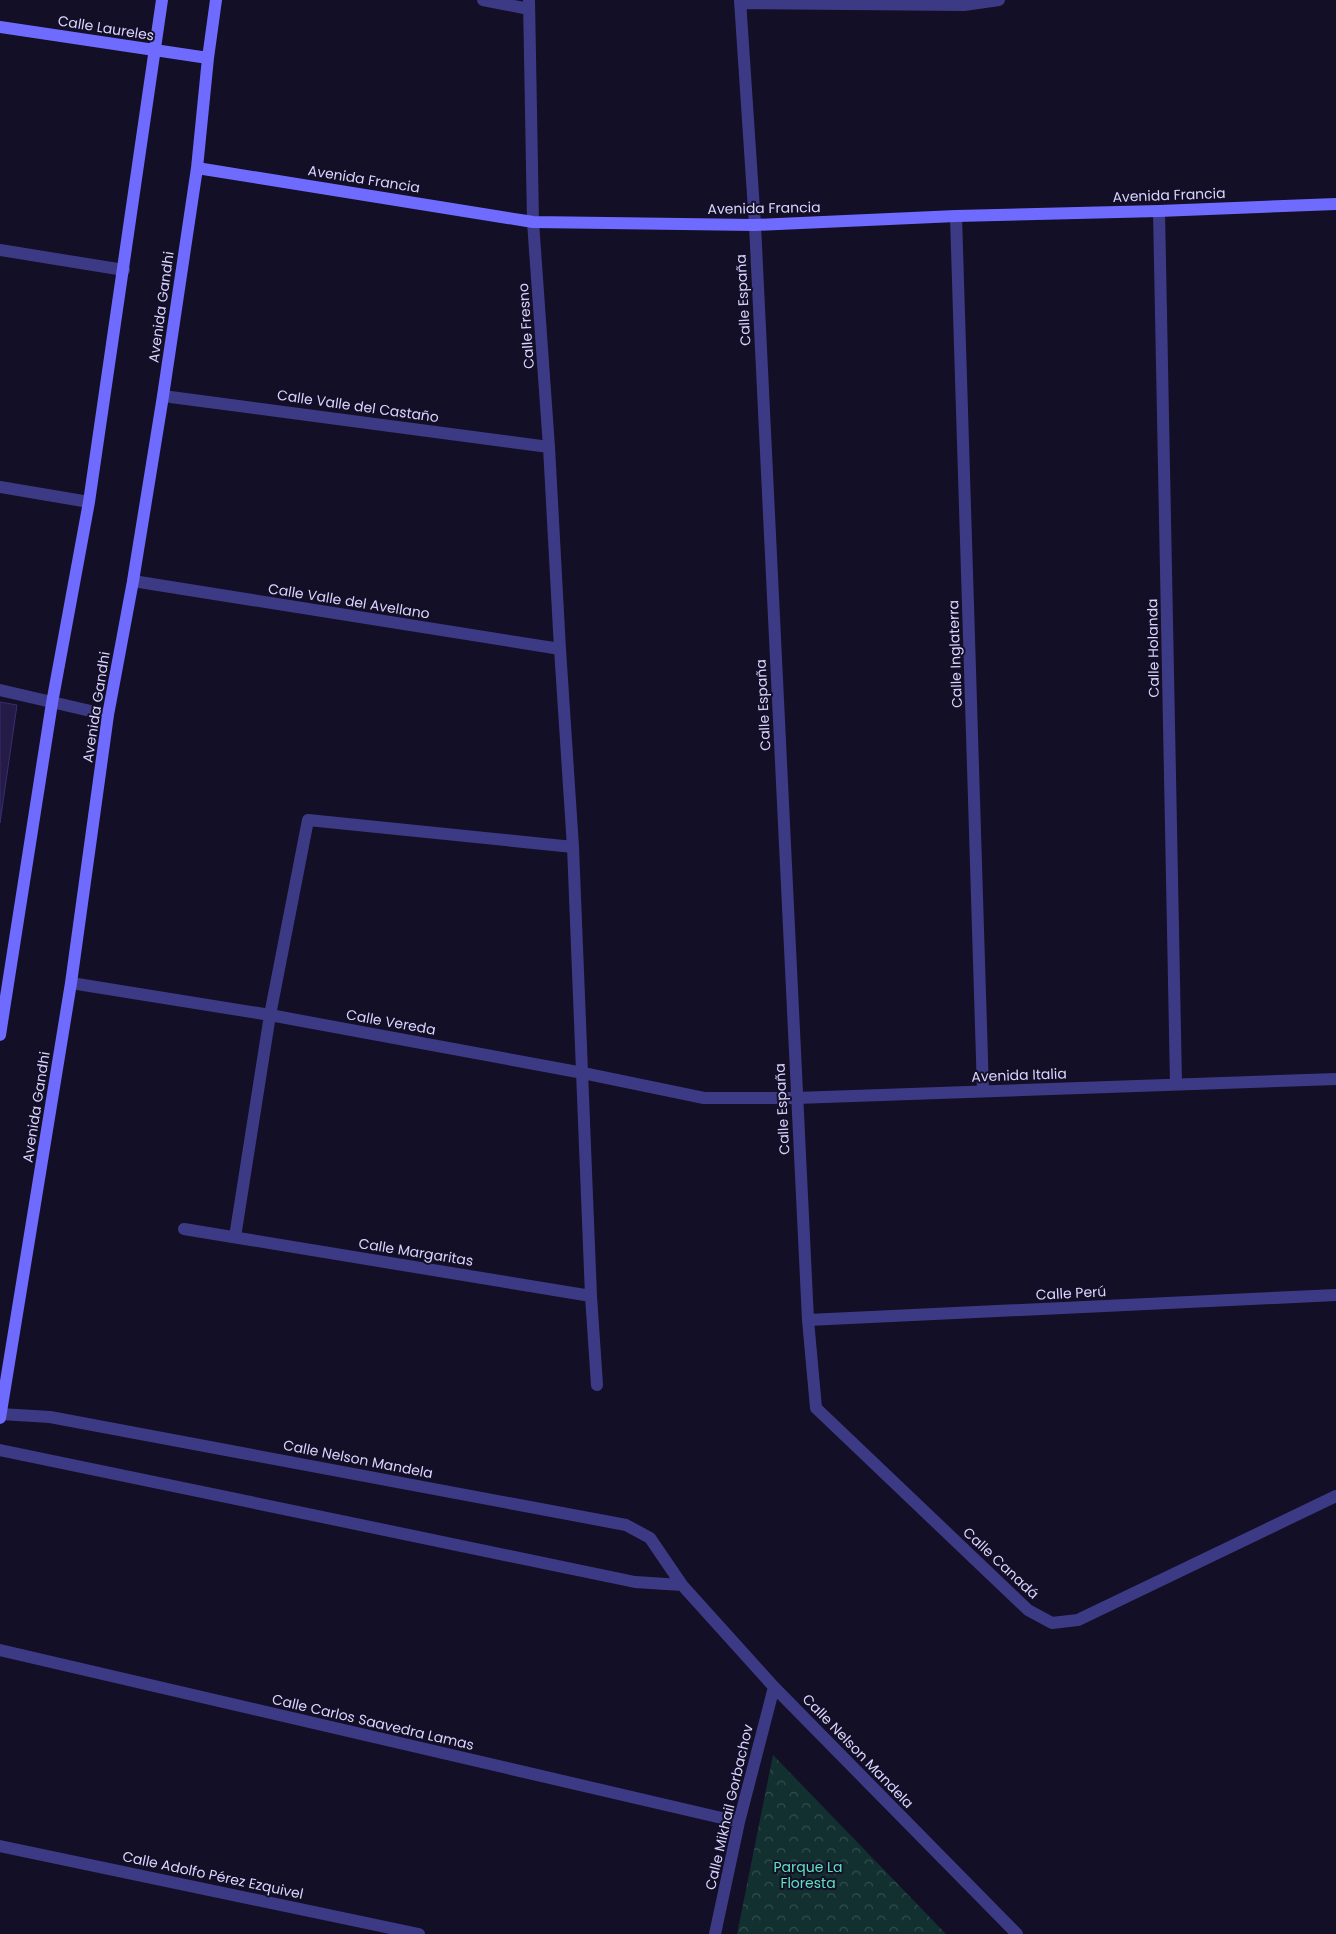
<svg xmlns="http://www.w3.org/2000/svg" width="1336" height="1934" viewBox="0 0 1336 1934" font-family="Poppins,sans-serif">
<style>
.park{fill:url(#park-crowns)}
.building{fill:#241b47;stroke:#3b2d73}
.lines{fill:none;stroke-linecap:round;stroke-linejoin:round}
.street{stroke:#3d3a85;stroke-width:12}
.secondary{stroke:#6f6bff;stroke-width:12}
.labels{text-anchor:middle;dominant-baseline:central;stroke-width:4;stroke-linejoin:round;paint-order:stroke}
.street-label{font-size:14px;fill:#d9d4ff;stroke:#130f26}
.park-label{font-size:14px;fill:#5fe0c0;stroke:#130f26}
</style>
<defs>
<pattern id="park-crowns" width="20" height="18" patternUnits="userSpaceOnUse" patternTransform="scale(1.25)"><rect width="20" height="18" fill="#12302f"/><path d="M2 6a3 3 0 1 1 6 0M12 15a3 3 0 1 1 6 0" fill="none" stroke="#344d4e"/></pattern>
</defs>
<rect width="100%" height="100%" fill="#130f26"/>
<path class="park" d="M 773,1755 L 946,1934 L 737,1934 Z"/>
<path class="building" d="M 0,702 L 17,705 L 0,823 Z"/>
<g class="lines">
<path class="street" d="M 483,0 L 529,9
M 529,0 L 533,222 L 549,447 L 560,649 L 573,847 L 591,1296 L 597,1385
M 740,0 L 755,225 L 808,1320 L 816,1408 L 1028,1610 L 1052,1623 L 1078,1620 L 1336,1496
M 740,3 L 964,5 L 999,0
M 1159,211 L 1176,1084
M 956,216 L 983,1091
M 0,250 L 124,270
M 163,396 L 549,447
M 0,487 L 89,502
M 133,581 L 560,649
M 0,690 L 108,715
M 71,983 L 270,1015 L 583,1073 L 704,1098 L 796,1098 L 1336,1079
M 184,1229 L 591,1296
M 235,1237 L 270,1015 L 308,820 L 573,847
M 808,1320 L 1336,1295
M 0,1414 L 50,1417 L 626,1525 L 650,1538 L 682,1585 L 774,1687 L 1017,1934
M 0,1450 L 635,1582 L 682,1585
M 0,1650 L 739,1822
M 0,1846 L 419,1934
M 715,1934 L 739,1822 L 774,1687"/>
<path class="secondary" d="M 0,27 L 208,58
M 197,168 L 533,222 L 755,225 L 956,216 L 1159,211 L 1336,204
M 0,1035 L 52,703 L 89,502 L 162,0
M 0,1418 L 71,983 L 108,715 L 133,581 L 163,396 L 197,168 L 208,58 L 216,0"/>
</g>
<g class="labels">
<g class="street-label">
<text transform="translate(106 28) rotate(9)">Calle Laureles</text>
<text transform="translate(364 179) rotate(9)">Avenida Francia</text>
<text transform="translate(1169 195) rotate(-2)">Avenida Francia</text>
<text transform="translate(764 208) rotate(-1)">Avenida Francia</text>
<text transform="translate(743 300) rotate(-93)">Calle España</text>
<text transform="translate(161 307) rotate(-82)">Avenida Gandhi</text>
<text transform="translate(526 326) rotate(-94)">Calle Fresno</text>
<text transform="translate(358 406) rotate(8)">Calle Valle del Castaño</text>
<text transform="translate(349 601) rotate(9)">Calle Valle del Avellano</text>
<text transform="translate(1153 648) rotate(-91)">Calle Holanda</text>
<text transform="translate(955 654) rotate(-92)">Calle Inglaterra</text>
<text transform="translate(763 705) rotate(-93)">Calle España</text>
<text transform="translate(96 707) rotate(-81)">Avenida Gandhi</text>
<text transform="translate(391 1022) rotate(10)">Calle Vereda</text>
<text transform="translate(1019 1075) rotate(-2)">Avenida Italia</text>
<text transform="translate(36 1107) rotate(-81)">Avenida Gandhi</text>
<text transform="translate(782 1109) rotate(-93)">Calle España</text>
<text transform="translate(416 1252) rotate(9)">Calle Margaritas</text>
<text transform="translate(1071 1293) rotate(-3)">Calle Perú</text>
<text transform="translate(358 1459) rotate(11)">Calle Nelson Mandela</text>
<text transform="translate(1001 1563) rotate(43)">Calle Canadá</text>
<text transform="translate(373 1722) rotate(13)">Calle Carlos Saavedra Lamas</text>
<text transform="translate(858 1751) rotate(46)">Calle Nelson Mandela</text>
<text transform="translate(729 1807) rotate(-77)">Calle Mikhail Gorbachov</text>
<text transform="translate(213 1875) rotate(12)">Calle Adolfo Pérez Ezquivel</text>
</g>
<g class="park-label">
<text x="808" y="1867">Parque La<tspan x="808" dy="16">Floresta</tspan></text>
</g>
</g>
</svg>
